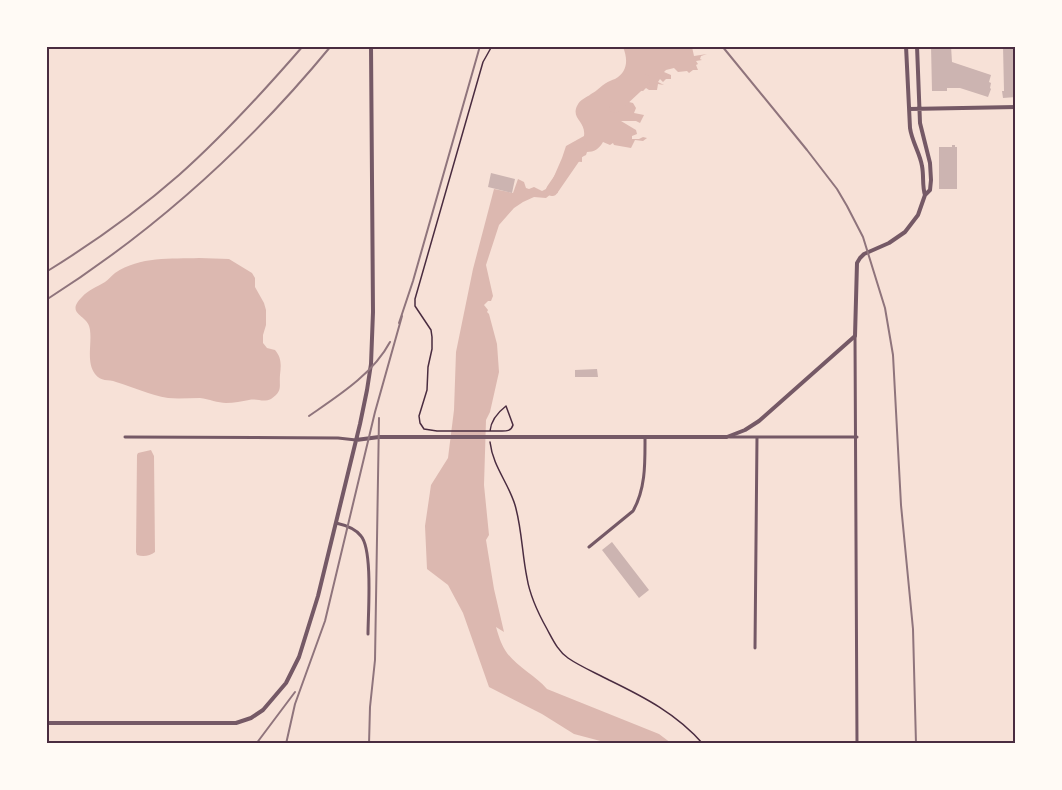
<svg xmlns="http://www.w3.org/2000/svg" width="1062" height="790" viewBox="0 0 1062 790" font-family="'Space Grotesk',sans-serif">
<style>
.water{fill:#dcb8b0}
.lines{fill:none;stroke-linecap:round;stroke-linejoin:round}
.river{stroke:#dcb8b0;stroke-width:12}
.building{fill:#ccb4b1}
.path{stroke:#4a2c40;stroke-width:1.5}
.minor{stroke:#755966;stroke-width:3}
.tertiary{stroke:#755966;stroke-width:4}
.rail{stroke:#8f747c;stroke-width:2}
.neatline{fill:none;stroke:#4a2c40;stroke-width:2}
</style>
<rect width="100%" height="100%" fill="#f7e1d7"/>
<path class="water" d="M 623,47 L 692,47 L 694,56 L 707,54 L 701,56 L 700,59 L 702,60 L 696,61 L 698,64 L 696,65 L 698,70 L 693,70 L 689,73 L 687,71 L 678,72 L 674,68 L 666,70 L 664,72 L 671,75 L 671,79 L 666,79 L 663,82 L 660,79 L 658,82 L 664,85 L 658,84 L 657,90 L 649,90 L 646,88 L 643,91 L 627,88 L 627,99 L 629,102 L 633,103 L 636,108 L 634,113 L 644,115 L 640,123 L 636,121 L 621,121 L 636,130 L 637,134 L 632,136 L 632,139 L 639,139 L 643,137 L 647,138 L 643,141 L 635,140 L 631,148 L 614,145 L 613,143 L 610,145 L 603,142 C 599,149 594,152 587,152 L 586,155 L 582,157 L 582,162 C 569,161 565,163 560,176 L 561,178 L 555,187 L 558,193 L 551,194 L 546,198 L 534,197 L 523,202 L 514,208 L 499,225 L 486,265 L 493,296 L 491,301 L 488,301 L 484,305 L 488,310 L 487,312 L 489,314 L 497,344 L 499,372 L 490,412 L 486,420 L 484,485 L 489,535 L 486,540 L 494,589 L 504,632 L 496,627 C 498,634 501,644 505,650 C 514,665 535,675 547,689 L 659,734 L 671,743 L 608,743 L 574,734 L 542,714 L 489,687 L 463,613 L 448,585 L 427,569 L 425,526 L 431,485 L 448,458 L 454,410 L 456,352 L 473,269 L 494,189 L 513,193 L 518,179 L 524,182 L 526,188 L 529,189 L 534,187 L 542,191 L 548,188 L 552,181 L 562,158 L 566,146 L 584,136 C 586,121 571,119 577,106 C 580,99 586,98 591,94 C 597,91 601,86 606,83 C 609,81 612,80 615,79 C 628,72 628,59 623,47 Z
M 199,258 L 229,259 L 252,273 L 255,278 L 255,287 L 264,303 L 266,310 L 266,325 L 263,335 L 263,343 L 267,348 L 275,350 C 282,358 281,366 280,375 C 279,387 283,391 271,399 C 263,403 257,398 249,400 C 242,401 234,403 226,403 C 218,403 209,399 200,398 C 189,398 178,399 168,398 C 150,395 133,387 116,382 C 108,379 101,382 95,374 C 86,362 92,344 90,330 C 89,314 64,315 82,297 C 88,290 97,287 105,282 C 108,280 111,276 115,273 C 140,256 171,259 199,258 Z
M 151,450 L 154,456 L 155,552 C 150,556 143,557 137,555 L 136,552 L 137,455 L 138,453 Z"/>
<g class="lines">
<path class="river" d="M 615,107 L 644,80
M 552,190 L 581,148"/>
</g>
<path class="building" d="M 931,46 L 951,46 L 952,62 L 991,75 L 989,82 L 991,83 L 990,88 L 991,89 L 988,97 L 960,88 L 947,88 L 947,91 L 932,91 Z
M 1003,46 L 1016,46 L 1016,97 L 1003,98 L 1002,91 L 1004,91 Z
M 952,145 L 955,145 L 955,147 L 957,147 L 957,189 L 939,189 L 939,147 L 952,147 Z
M 491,173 L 515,179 L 512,193 L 488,187 Z
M 597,369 L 598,377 L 575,377 L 575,370 Z
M 612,542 L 649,590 L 639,598 L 602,550 Z"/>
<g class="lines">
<path class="path" d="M 490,431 C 491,420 497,413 506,406 L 513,425 C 511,432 505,431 499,431 L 437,431 L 424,429 L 420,423 L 419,416 L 427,390 L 428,367 L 432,349 L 432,337 L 431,330 L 415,306 L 415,299 L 483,62 L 492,46
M 490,442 C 493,467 508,482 515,505 C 522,529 522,554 527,578 C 530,596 538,613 547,629 C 553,640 558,651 568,658 C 581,667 596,673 609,680 C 644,697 677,714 703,744"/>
<path class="minor" d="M 855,336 L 857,744
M 125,437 L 338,438 L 356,440
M 730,437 L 857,437
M 336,523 C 345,525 355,528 361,536 C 373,550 368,614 368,634
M 589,547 L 633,511 C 646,488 645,462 645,437
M 755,648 L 757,437"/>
<path class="tertiary" d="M 906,46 L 910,128 C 912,142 920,153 922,166 C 924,176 922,186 925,195
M 909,109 L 1016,107
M 356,440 L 379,437 L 727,437 L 745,430 L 759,421 L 855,336 L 857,263 L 860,258 L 864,254 L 889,243 L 905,232 L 918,215 L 925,195 L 930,190 L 931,180 L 930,163 L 920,123 L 917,46
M 46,723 L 236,723 L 251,718 L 263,710 L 286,683 L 299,657 L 318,596 L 360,424 L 367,390 L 371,364 L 373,312 L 371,46"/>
<path class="rail" d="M 722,46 L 807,150 L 837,189 L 847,206 L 863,237 L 885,308 L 893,355 L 901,505 L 913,629 L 916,744
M 46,272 C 93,243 138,211 179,175 C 224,135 264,91 303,46
M 46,300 C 156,230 248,147 331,46
M 399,323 L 413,281 L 480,46
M 309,416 C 338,396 373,374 390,342
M 256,744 L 295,692
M 286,744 L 295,704 L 325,621 L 375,412 L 402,316
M 369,744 L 370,707 L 375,660 L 379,418"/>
</g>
<rect width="1062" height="790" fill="none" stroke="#fffaf5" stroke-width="96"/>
<rect x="48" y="48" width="966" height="694" class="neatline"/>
</svg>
